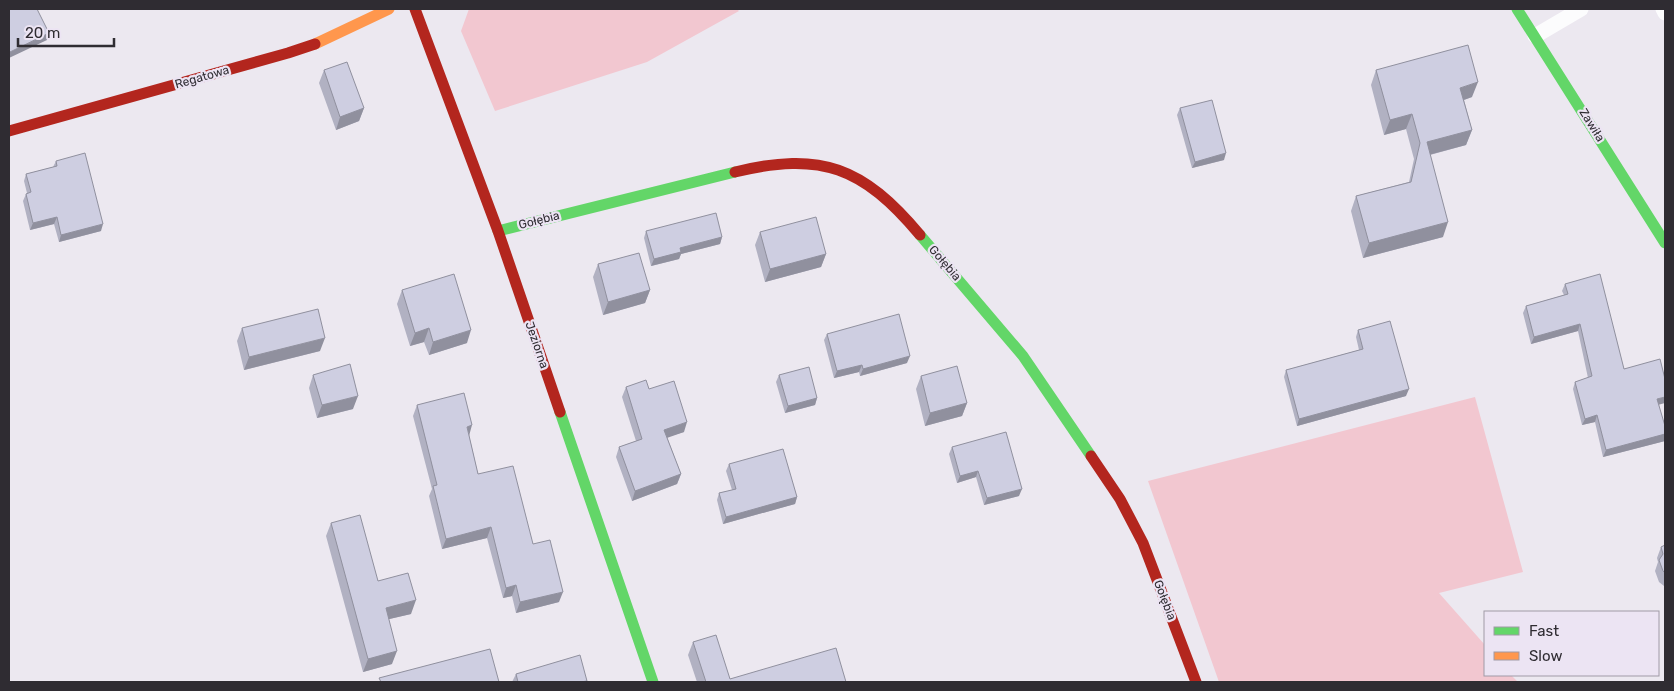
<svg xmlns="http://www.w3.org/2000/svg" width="1674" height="691" viewBox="0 0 1674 691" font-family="Rubik,sans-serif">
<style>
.green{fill:#f2c7d0}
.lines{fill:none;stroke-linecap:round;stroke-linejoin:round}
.lane{stroke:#fcfcfd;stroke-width:15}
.fast{stroke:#63d668;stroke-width:11}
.slow{stroke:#ff974d;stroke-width:11}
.jam{stroke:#b3261e;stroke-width:11}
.wall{fill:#b1b1c2}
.shaded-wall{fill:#90909e}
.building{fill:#cecee1;stroke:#90909e}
.labels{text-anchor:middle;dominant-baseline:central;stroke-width:4.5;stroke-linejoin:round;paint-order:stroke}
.street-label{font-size:12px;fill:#2f2c32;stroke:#ece4f3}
</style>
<rect width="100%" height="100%" fill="#ece8f0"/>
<path class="green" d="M 469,9 L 737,9 L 739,11 L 647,62 L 495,111 L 461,31 Z
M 1475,397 L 1523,572 L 1439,593 L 1485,645 L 1485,675 L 1511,675 L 1518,682 L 1219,682 L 1148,481 Z"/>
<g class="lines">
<path class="lane" d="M 1663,9 L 1665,13
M 1535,36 L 1581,9"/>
<path class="fast" d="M 1517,9 L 1665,243
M 498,231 L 735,172
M 920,235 L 1023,356 L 1091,456
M 560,412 L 653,682"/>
<path class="slow" d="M 315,44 L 389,9"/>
<path class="jam" d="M 415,9 L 498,231 L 560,412
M 9,131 L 288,53 L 315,44
M 735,172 C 821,151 863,167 920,235
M 1091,456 L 1120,499 L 1143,543 L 1196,682"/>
</g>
<path class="wall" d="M 324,70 L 364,108 L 359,121 L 336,130 L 319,83 Z
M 1376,70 L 1472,97 L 1464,100 L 1472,130 L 1466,145 L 1430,155 L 1443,237 L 1363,258 L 1351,211 L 1356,196 L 1409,182 L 1414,159 L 1406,129 L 1384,135 L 1371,85 Z
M 1180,108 L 1224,160 L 1192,168 L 1177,115 Z
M 56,161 L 101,231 L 59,242 L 54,224 L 30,230 L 23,201 L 26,194 L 27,193 L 24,181 L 26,174 L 53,167 Z
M 646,231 L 722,237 L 720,244 L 681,254 L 679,259 L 651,266 L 644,238 Z
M 760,232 L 826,254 L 821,267 L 765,282 L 755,245 Z
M 598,264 L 650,290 L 645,303 L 603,315 L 593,277 Z
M 1565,284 L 1624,369 L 1659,405 L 1665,441 L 1603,457 L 1595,422 L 1582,425 L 1573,389 L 1575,382 L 1588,378 L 1578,331 L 1531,344 L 1523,313 L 1526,306 L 1564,295 L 1562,291 Z
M 402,290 L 467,343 L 429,355 L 424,342 L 410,346 L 397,304 Z
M 242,328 L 320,351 L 244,370 L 237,341 Z
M 1358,330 L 1406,396 L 1297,426 L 1284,377 L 1286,370 L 1359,350 L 1356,337 Z
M 827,334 L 907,363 L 860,376 L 859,372 L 834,378 L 824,340 Z
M 313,375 L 353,409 L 317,418 L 309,388 Z
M 779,375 L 817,398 L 815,405 L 785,413 L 776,382 Z
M 921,376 L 967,403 L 962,416 L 925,426 L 916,389 Z
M 626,387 L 649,389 L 684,432 L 667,437 L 681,474 L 677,484 L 632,501 L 616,457 L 619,447 L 636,441 L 622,397 Z
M 417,405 L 469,435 L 478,474 L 533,544 L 559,602 L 516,613 L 512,596 L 503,598 L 487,538 L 442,549 L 429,496 L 432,489 L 413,416 Z
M 952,447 L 1019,496 L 984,505 L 976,477 L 957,483 L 949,454 Z
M 729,464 L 797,497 L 795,504 L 723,524 L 717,500 L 719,493 L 732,490 L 726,471 Z
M 331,523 L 378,581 L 411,614 L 389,619 L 392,664 L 363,672 L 326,536 Z
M 1665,545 L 1665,589 L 1664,586 L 1659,582 L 1655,571 L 1658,562 L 1657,558 L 1661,547 Z
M 693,642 L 730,679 L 846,682 L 697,682 L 688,655 Z
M 516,674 L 587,681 L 586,682 L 512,682 Z"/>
<path class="shaded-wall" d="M 49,33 L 47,40 L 9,58 L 10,52 Z
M 1478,82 L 1472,97 L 1455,103 L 1460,88 Z
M 364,108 L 359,121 L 336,130 L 340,117 Z
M 1412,114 L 1406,129 L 1384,135 L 1390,120 Z
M 1472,130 L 1466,145 L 1421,157 L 1427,142 Z
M 1226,153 L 1224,160 L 1192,168 L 1195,162 Z
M 57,217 L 54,224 L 30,230 L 33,223 Z
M 1448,222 L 1443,237 L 1363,258 L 1369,243 Z
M 103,224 L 101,231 L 59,242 L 61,235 Z
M 722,237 L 720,244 L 681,254 L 679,259 L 651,266 L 654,259 L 680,248 Z
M 826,254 L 821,267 L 765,282 L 770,269 Z
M 650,290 L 645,303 L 603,315 L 608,302 Z
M 1580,324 L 1578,331 L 1531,344 L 1534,337 Z
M 429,328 L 424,342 L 410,346 L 415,333 Z
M 471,330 L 467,343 L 429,355 L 433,342 Z
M 325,338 L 320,351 L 244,370 L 249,357 Z
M 910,356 L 907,363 L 860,376 L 863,369 Z
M 862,365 L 859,372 L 834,378 L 837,371 Z
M 1409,389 L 1406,396 L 1297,426 L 1299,419 Z
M 358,396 L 353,409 L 317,418 L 322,405 Z
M 1665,397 L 1665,403 L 1654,406 L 1657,399 Z
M 817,398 L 815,405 L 785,413 L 788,406 Z
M 967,403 L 962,416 L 925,426 L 930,413 Z
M 1597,415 L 1595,422 L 1582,425 L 1585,419 Z
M 687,422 L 684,432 L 661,440 L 664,430 Z
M 472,425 L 469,436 L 467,427 Z
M 1665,434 L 1665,441 L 1603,457 L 1606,450 Z
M 978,471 L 976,477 L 957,483 L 960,476 Z
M 681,474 L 677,484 L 632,501 L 635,491 Z
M 1022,489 L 1019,496 L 984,505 L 987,498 Z
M 797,497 L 795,504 L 723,524 L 726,517 Z
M 491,527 L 487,538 L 442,549 L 446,539 Z
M 516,585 L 512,596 L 503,598 L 506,588 Z
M 563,592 L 559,602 L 516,613 L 520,602 Z
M 416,600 L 411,614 L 381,621 L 386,608 Z
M 397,651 L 392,664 L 363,672 L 368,659 Z"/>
<path class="building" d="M 9,9 L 37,9 L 49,33 L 10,52 L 9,49 Z
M 1468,45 L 1478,82 L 1460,88 L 1472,130 L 1427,142 L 1448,222 L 1369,243 L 1356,196 L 1411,182 L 1420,143 L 1412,114 L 1390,120 L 1376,70 Z
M 347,62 L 364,108 L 340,117 L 324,70 Z
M 1212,100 L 1226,153 L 1195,162 L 1180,108 Z
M 85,153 L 103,224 L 61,235 L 57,217 L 33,223 L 26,194 L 31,192 L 26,174 L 57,166 L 56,161 Z
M 716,213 L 722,237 L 680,248 L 681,252 L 654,259 L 646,231 Z
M 816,217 L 826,254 L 770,269 L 760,232 Z
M 639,253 L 650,290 L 608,302 L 598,264 Z
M 454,274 L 471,330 L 433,342 L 429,328 L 415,333 L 402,290 Z
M 1600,274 L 1624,369 L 1660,359 L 1665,379 L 1665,397 L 1657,399 L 1665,426 L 1665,434 L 1606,450 L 1597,415 L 1585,419 L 1575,382 L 1592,376 L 1580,324 L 1534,337 L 1526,306 L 1568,294 L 1565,284 Z
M 318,309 L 325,338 L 249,357 L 242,328 Z
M 899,314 L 910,356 L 863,369 L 862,365 L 837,371 L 827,334 Z
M 1390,321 L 1409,389 L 1299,419 L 1286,370 L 1363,349 L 1358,330 Z
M 350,364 L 358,396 L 322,405 L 313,375 Z
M 957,366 L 967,403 L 930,413 L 921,376 Z
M 809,367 L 817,398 L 788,406 L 779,375 Z
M 646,380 L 649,389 L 674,381 L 687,422 L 664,430 L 681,474 L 635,491 L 619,447 L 642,439 L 626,387 Z
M 464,393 L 472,425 L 467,427 L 478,474 L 513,466 L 533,544 L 550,540 L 563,592 L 520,602 L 516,585 L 506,588 L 491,527 L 446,539 L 433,486 L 437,485 L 417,405 Z
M 1006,432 L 1022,489 L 987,498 L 978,471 L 960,476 L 952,447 Z
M 783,449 L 797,497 L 726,517 L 719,493 L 736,489 L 729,464 Z
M 360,515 L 378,581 L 408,573 L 416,600 L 386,608 L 397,651 L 368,659 L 331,523 Z
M 1665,545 L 1665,573 L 1663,571 L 1659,560 L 1663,554 L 1661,547 Z
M 716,635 L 730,679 L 836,648 L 846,682 L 706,682 L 693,642 Z
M 490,649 L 499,682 L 381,682 L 379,678 Z
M 580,655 L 587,681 L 581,682 L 518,682 L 516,674 Z"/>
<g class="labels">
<g class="street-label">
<text transform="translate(202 77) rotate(-16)">Regatowa</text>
<text transform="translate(1592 125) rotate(58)">Zawiła</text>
<text transform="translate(539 220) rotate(-14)">Gołębia</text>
<text transform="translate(945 263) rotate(49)">Gołębia</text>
<text transform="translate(537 345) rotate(71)">Jeziorna</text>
<text transform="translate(1165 600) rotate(69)">Gołębia</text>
</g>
</g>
<rect width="1674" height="691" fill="none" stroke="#2f2c32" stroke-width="20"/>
<rect x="1484" y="611" width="175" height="65" fill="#ece4f3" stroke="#a09aa6"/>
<rect x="1494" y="627" width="25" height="8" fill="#63d668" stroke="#a09aa6"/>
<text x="1529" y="636" font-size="15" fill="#2f2c32">Fast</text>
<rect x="1494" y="652" width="25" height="8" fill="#ff974d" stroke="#a09aa6"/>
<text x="1529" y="661" font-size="15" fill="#2f2c32">Slow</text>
<path d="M18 38v8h96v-8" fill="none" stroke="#2f2c32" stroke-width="2.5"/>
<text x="25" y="38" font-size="15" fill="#2f2c32" stroke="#ece4f3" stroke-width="4" paint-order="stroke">20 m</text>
</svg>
